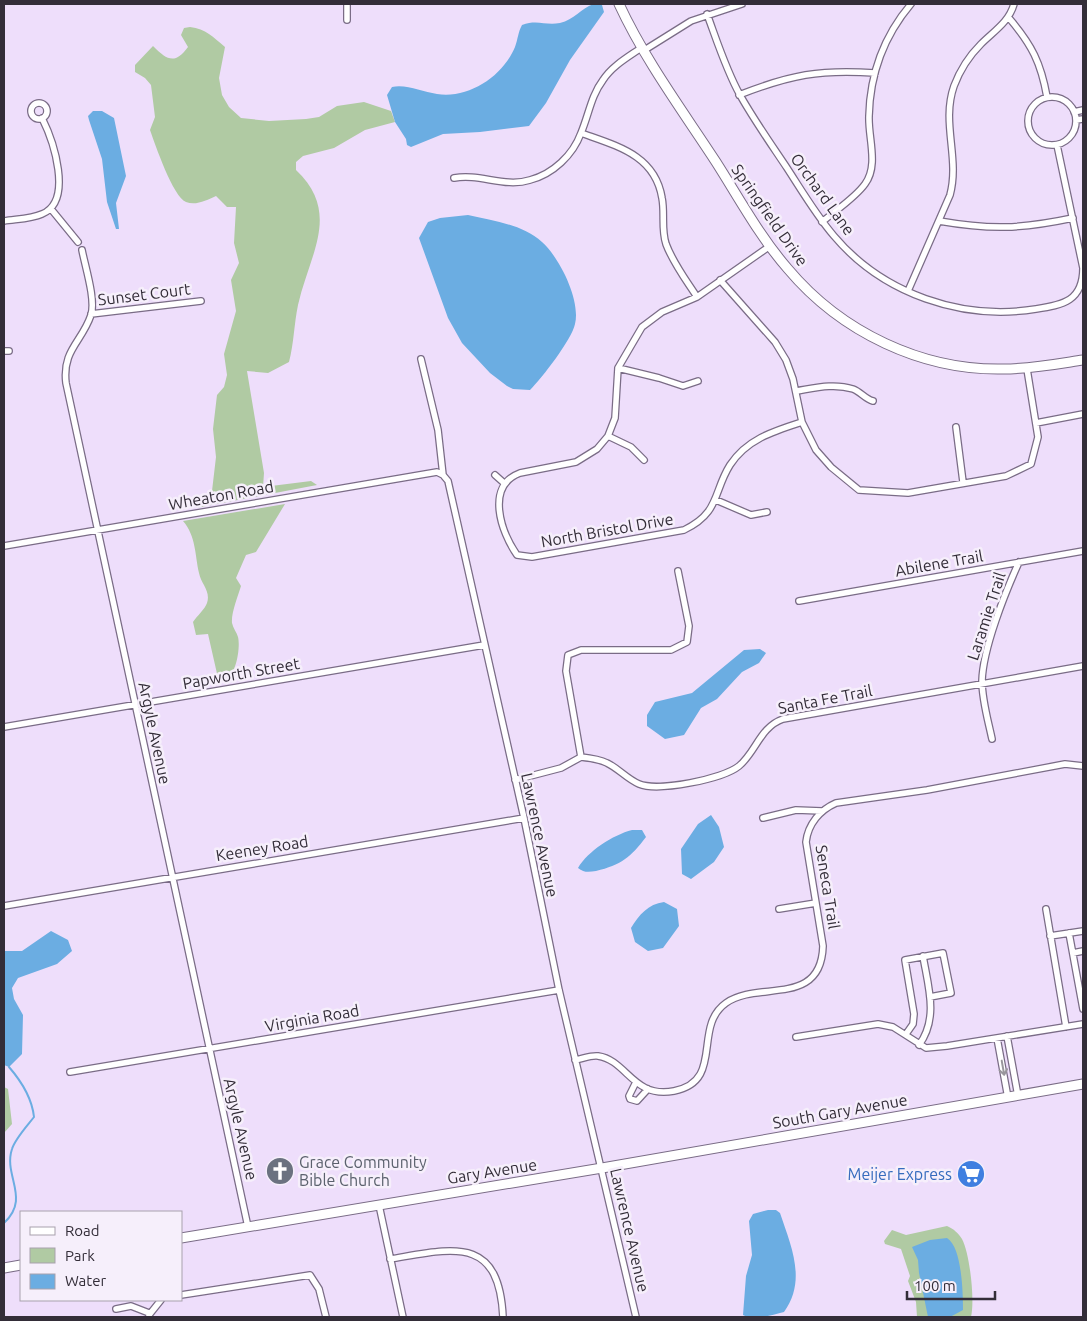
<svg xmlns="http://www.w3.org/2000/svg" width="1087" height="1321" viewBox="0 0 1087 1321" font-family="Ubuntu,sans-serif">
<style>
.green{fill:#b0caa3}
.water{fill:#6bade2}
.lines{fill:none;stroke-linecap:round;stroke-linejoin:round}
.stream{stroke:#6bade2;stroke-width:2}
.street-casing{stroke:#7a6c86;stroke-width:8}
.secondary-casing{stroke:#7a6c86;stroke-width:11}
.street{stroke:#fff;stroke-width:5.5}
.secondary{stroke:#fff;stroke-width:9}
.oneway{stroke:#99969c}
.labels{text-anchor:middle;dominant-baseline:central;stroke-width:5;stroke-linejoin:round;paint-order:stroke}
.street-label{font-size:16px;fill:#332d38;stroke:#f6effb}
.worship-label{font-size:16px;fill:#5b616d;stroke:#f6effb;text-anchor:start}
.shop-label{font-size:16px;fill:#366cbe;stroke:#f6effb;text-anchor:end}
</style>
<rect width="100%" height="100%" fill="#eedefb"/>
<path class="green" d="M 190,27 C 206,29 213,37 225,47 L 219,78 L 222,95 L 229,107 L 241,118 L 269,121 L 306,119 L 319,117 L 337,106 L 364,102 L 391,111 L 395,122 L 365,130 L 334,148 L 303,156 L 296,162 L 296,170 C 342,213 309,255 298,305 C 294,324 294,343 289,362 L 268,373 L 247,371 L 264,473 L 263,487 L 311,481 L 317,485 L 196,508 L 195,504 L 212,491 L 216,457 L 213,429 L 217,395 L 224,387 L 227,375 L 224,354 L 236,311 L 231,280 L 239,263 L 234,243 L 236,207 L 227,207 L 216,196 C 207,200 196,206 186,202 C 173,197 155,144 150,130 L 155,117 L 151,85 L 145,78 L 135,72 L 135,65 L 153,46 C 167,60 175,65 188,47 L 181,35 L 184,28 Z
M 285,504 L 256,552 L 246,555 L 236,578 L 241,586 C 238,596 231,613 232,623 C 233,628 237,633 238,637 C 241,648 235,687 218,678 L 208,634 L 196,635 L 193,622 C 197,616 205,609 207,603 C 211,591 201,584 199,573 C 195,555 196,536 183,521 Z
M 4,1087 L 8,1089 L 12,1124 L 4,1133 Z
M 947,1226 C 954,1229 958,1233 962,1239 C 970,1254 975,1301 971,1317 L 917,1317 L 916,1302 L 908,1281 L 910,1276 L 901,1249 L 885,1244 L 884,1241 L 892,1230 L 906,1235 Z"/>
<path class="water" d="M 594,4 L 602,5 L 604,12 L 570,60 L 546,103 L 529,126 L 480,132 L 443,134 L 411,147 L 407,145 L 406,139 L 395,122 L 387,95 L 392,87 C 407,84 422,92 437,94 C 469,99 503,76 515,47 C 518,39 518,32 522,25 C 538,19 545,26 560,23 C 574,20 581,8 594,4 Z
M 93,111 L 102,111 L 114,118 L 126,176 L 116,203 L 119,229 L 116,229 L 107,202 L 102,159 L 89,120 L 88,116 Z
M 468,215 C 493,221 522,224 542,242 C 559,257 581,300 575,324 C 572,339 542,378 530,390 L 513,389 L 507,386 L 490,373 L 462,343 L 448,318 L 419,238 L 428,222 L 440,218 Z
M 760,649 L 766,653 L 759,663 L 742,672 L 717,699 L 701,708 L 684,735 L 665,739 L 647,726 L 647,715 L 655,702 L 692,693 L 744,650 Z
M 711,815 L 719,827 L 724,847 L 714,862 L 691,879 L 682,874 L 681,849 L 698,824 Z
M 632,830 L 642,830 L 646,837 C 631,857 621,865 596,871 C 589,872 584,873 578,868 C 588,851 613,835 632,830 Z
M 664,902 L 677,909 L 679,926 L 663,948 L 648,951 L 635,942 L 631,928 C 639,915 648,904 664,902 Z
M 51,931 L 68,940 L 72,951 L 57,964 L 18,978 L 12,988 L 14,999 L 23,1015 L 22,1054 L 9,1067 L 4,1065 L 4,951 L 22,951 Z
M 768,1210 L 776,1210 L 780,1213 C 791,1246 807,1280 784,1312 C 772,1315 754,1321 743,1315 L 746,1276 L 752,1255 L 749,1221 L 753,1214 Z
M 947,1238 C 962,1247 963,1293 963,1310 L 950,1317 L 928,1317 L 919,1273 L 918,1260 L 912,1247 L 930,1240 Z"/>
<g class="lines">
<path class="stream" d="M 4,1223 C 31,1198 3,1176 12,1149 C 15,1139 27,1126 34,1117 C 32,1098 22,1082 9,1067"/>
<defs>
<path id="street" d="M 347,4 L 347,20
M 707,14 C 717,41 726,70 740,95 C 754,120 771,144 787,168 C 802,191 816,215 834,236 C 883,294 962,321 1036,309 C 1063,305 1083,301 1083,268 L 1057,145
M 1009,18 C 1032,45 1041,63 1047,97
M 643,51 L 691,21 L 742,4
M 739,95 C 790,75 820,69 875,73
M1028 121a24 24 0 1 1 48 0a24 24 0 1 1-48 0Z
M31 111a8 8 0 1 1 16 0a8 8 0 1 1-16 0Z
M 1074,112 L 1083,110
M 1076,120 L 1083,119
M 581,133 C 617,146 655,155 662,198 C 665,213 661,229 666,244 C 673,263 686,280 697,297
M 454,178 C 480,173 504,188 530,180 C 553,174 573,155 581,133 C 589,114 591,96 603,80 C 612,66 628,57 641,48
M 51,209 L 78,242
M 4,221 C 16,219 31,219 42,214 C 74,201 53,140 42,118
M 939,221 C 991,230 1021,229 1073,218
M 822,222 C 836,210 855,198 865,184 C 879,165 868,138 869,116 C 870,75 884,36 911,4
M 770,246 L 697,297 L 662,312 L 642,327 L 618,368 L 615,418 L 608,436 L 597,449 L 576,462 L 520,473 C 485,486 501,532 517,555 L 532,557 L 684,530 C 720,513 713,492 730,465 C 747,439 774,431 802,422
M 82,250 C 85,266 96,300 91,315 C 82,342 62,350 66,383 L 248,1227
M 720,280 L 775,342 L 786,360 L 793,379 L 802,422 L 816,450 L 831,467 L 859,490 L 908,493 L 1006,476 L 1031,464 L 1038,437 L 1027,369
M 908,291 L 950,195 C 960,158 941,123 954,86 C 960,70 969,56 981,44 C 994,31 1009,22 1014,4
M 91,314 L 201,301
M 4,351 L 9,351
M 421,359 L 438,430 L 443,475 L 448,481 L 524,818 L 559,990 L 636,1317
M 618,368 L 659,378 L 683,386 L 698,381
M 796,391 C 815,388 834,383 853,389 C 861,392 865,399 873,401
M 1036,423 L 1083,414
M 956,427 L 963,482
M 608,436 L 631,447 L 644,460
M 495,475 L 504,483
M 716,500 L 751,515 L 767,512
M 4,546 L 437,472 L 443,475
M 799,601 L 1083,551
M 4,727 L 484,645
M 992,739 C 988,720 982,700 982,681 C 983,648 1005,593 1019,562
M 581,757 L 566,671 L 568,655 L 581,650 L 671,650 L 687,642 L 689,626 L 678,571
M 515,780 L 561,768 L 581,757 C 590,758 599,759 607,763 C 618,768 627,779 639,784 C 658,792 723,779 739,766 C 756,752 760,727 783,719 L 1083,666
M 763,818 L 796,810 L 822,811
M 4,906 L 524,818
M 779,909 L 816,903
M 1046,909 L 1066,1027
M 1069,933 L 1083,1009
M 1050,936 L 1083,931
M 1073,953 L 1083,951
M 906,1034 L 913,1024 L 914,1014 L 905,960 L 943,953 L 951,993 L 930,997
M 1007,1036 L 1018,1096
M 796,1037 L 878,1024 L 893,1027 L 926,1048 L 947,1046 L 1083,1024
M 997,1038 L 1008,1098
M 919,1045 C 939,1018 928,986 923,956
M 575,1060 C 582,1059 591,1055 598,1056 C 627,1060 633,1099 674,1091 C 725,1081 692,1027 726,1003 C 758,980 821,1008 823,946 L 806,842 C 808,824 820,810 836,803 L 927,790 L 1065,764 L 1083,766
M 70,1072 L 559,990
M 636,1082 L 629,1096 L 630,1099 L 637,1101 L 648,1089
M 379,1205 L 403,1317
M 390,1259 C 452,1249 499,1234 503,1317
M 181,1295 L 310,1275 L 319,1289 L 326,1317
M 116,1309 L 131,1306 L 149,1313
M 149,1315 L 161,1300"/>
<path id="secondary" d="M 619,4 C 645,60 682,110 716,162 C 739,198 760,237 788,269 C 841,332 922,371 1004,369 C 1031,369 1057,364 1083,360
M 181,1238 L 602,1168 L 1083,1084
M 4,1268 L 21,1265"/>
</defs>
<use href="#street" class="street-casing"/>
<use href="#secondary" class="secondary-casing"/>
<use href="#street" class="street"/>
<use href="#secondary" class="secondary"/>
</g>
<defs><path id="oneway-shaft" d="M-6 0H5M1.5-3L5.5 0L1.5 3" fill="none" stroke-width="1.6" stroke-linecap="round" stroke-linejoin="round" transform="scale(1.25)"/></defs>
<use class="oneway" href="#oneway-shaft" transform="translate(1003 1068) rotate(80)"/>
<defs>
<symbol id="church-disc" viewBox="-11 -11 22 22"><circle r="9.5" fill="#6b7280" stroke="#f6effb"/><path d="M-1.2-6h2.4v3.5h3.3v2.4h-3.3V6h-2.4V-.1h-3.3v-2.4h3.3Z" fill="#fff"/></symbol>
<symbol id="supermarket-disc" viewBox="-11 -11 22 22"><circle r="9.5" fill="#3f7fe0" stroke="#f6effb"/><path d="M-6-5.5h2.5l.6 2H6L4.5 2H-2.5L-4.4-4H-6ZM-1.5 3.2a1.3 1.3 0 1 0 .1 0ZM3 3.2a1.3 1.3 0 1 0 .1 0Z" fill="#fff"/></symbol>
</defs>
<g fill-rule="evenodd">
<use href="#church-disc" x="264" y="1155" width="32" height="32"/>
<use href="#supermarket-disc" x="955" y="1158" width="32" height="32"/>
</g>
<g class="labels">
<g class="street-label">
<text transform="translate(823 194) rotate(54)">Orchard Lane</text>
<text transform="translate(770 215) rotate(55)">Springfield Drive</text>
<text transform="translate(144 294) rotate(-7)">Sunset Court</text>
<text transform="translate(221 495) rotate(-10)">Wheaton Road</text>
<text transform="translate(607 530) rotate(-10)">North Bristol Drive</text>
<text transform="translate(939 563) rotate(-10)">Abilene Trail</text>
<text transform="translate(986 616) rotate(-72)">Laramie Trail</text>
<text transform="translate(241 673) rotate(-10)">Papworth Street</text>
<text transform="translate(825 699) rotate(-11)">Santa Fe Trail</text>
<text transform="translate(155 733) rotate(78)">Argyle Avenue</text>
<text transform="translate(540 835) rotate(78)">Lawrence Avenue</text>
<text transform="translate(262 848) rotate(-9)">Keeney Road</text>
<text transform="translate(828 887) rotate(81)">Seneca Trail</text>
<text transform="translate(312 1018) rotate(-10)">Virginia Road</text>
<text transform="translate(840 1111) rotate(-10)">South Gary Avenue</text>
<text transform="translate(241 1129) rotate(77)">Argyle Avenue</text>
<text transform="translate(492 1171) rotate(-9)">Gary Avenue</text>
<text transform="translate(630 1230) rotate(77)">Lawrence Avenue</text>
</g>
<g class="worship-label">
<text x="299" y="1162">Grace Community<tspan x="299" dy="18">Bible Church</tspan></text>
</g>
<g class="shop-label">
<text x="952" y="1174">Meijer Express</text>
</g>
</g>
<rect width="1087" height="1321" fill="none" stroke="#332d38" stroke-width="10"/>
<rect x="20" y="1211" width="162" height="90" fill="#f6effb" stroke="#a8a1ad"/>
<rect x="30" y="1227" width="25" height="8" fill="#ffffff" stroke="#a8a1ad"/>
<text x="65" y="1236" font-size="15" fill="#332d38">Road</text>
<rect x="30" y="1248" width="25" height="15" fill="#b0caa3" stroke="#a8a1ad"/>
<text x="65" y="1261" font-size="15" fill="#332d38">Park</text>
<rect x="30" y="1274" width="25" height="15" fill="#6bade2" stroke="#a8a1ad"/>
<text x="65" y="1286" font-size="15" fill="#332d38">Water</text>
<path d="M907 1291v8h88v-8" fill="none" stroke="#332d38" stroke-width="2.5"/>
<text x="914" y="1291" font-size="15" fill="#332d38" stroke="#f6effb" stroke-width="4" paint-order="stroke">100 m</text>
</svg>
